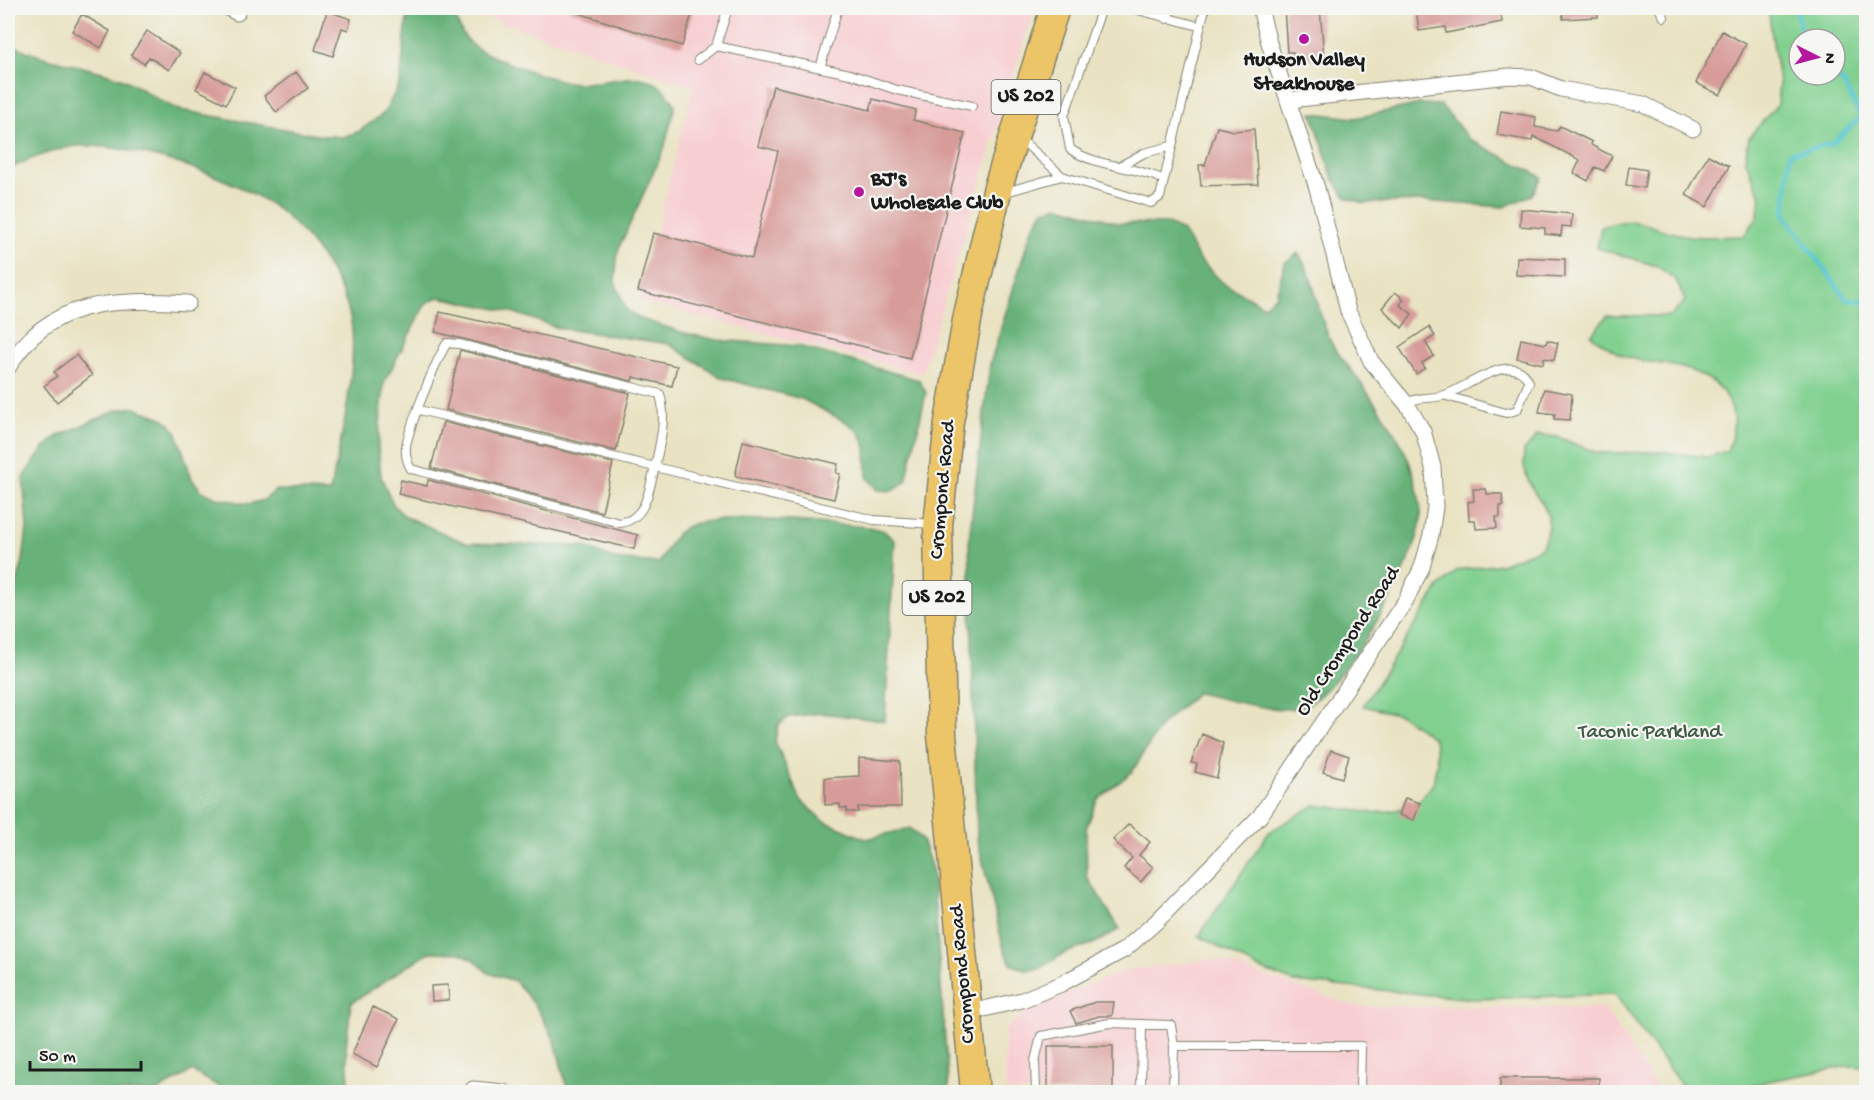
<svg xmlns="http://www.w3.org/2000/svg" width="1874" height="1100" viewBox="0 0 1874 1100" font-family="'Gochi Hand',sans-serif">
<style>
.built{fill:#f7cfd3}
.green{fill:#81d090;stroke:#4e7656;stroke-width:1.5;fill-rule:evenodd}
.forest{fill:#68b27a;stroke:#42674b;stroke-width:1.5}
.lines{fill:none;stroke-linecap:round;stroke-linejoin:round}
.stream{stroke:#5cc8d4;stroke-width:4.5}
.building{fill:#d79c9a}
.lane-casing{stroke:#828070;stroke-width:10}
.street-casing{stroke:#828070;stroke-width:17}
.highway-casing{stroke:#828070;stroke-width:31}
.lane{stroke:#fff;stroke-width:8}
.street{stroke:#fff;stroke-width:15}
.highway{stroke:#edc569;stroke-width:28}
.poi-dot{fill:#b5179e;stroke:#f6f6f2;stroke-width:2}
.labels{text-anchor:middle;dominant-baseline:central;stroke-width:4.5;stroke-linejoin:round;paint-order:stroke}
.shield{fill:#f6f6f2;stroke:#5d5d5c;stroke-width:1.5}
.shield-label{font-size:20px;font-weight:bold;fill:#1c1c1c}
.poi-label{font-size:21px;font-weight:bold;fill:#1c1c1c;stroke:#f6f6f2}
.street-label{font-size:21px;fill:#1c1c1c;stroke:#f6f6f2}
.park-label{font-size:21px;fill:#3f5b45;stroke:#f6f6f2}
</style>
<rect width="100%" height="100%" fill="#f6f6f2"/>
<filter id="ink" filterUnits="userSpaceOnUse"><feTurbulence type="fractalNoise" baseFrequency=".0167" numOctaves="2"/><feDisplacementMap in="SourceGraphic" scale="12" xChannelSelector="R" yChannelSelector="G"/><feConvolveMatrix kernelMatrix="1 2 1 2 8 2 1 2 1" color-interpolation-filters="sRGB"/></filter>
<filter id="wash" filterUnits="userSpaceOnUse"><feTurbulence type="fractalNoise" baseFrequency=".008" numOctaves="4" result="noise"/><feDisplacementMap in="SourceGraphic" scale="24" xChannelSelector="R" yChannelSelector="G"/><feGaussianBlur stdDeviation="1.35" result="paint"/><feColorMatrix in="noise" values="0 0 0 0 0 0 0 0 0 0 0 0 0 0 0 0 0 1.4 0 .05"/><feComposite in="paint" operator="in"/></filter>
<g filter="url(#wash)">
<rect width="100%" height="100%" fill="#e9e3c3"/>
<path class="built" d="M 467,8 L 1034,8 L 922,374 L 639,301 L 693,87 L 467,11 Z
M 1214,959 L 1355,1006 L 1604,1008 L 1660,1092 L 1006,1092 L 1004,1031 L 1029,1008 L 1126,970 Z"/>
<path class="green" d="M 1768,8 L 1866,8 L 1866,1067 L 1848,1066 L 1769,1081 L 1728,1092 L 1686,1092 L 1615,994 L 1476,999 L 1294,982 L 1255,967 L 1199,936 L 1269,832 L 1315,805 L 1374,813 L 1397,810 L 1419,801 L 1433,784 L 1437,762 L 1434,739 L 1401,715 L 1363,706 L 1439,587 L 1458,570 L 1501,564 L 1541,548 C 1562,504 1532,504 1525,470 C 1523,464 1524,457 1524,451 L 1538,435 L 1558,437 L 1597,453 L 1664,452 L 1707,457 L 1727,451 C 1744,412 1727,382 1686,369 C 1667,363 1646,363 1627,357 C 1614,353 1602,342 1591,335 L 1607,316 L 1671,316 L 1685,301 L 1676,280 L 1657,266 L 1597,248 L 1601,227 C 1640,213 1648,229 1683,235 C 1702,239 1725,236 1744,236 L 1757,218 L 1761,197 L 1745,159 L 1749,137 L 1777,105 L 1779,83 ZM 1799,39 L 1835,39 L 1835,75 L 1799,75 Z"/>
<path class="forest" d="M 408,8 L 452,8 C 455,19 462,36 471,44 C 486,57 555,81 575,83 C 615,86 650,59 675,105 L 664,149 L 618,250 L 615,282 L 626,309 L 638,318 L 684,333 L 717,340 L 798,346 L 919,380 L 926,393 L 906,481 L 892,491 L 878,490 L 867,477 L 866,447 L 859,432 L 846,422 L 802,399 L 722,378 L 669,344 L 558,328 L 512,312 L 439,297 L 426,303 L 384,383 L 378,446 L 381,477 L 394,506 L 406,517 L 466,543 L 583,546 L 613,559 L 659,563 C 667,550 672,535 686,527 C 714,511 832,525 869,527 L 884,531 L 895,541 L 885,721 L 821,713 L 789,717 L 778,726 L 775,741 L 800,799 L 822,820 L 866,839 L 910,828 L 922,840 L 932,869 L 949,1092 L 568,1092 L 555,1041 L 536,1007 L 515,981 L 488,973 L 476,961 L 461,953 L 429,952 L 351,1003 L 346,1047 L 350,1092 L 223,1092 L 218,1086 L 192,1071 L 157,1092 L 8,1092 L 8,614 L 23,561 L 27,527 L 23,477 L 44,448 L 56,437 L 117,410 L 132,407 L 165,419 L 176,431 L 192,479 L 202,491 L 216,498 L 249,504 L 264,500 L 276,490 L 330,492 C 340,446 358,367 351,321 C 344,283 315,244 288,218 C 249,180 130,142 76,146 C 58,148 23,161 8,170 L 8,41 C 35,61 90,65 123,79 C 143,88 159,103 180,110 L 317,135 L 342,137 L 358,132 L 384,113 L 400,83 Z
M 1420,104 L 1441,105 L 1469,139 L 1542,177 L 1532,195 L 1504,207 L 1423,201 L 1364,203 L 1345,197 L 1333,178 L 1312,113 L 1355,118 Z
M 1060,206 L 1118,223 L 1168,224 L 1183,231 L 1199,259 L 1223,283 L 1264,306 L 1276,295 L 1285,263 L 1298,253 C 1317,280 1316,313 1331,342 C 1337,354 1347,364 1355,375 C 1388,422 1415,452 1421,512 C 1425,553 1343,690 1304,706 C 1281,716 1223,698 1197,693 L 1161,725 L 1132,772 L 1097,800 L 1086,829 L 1087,877 L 1120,929 L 1095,943 L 1065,953 L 1039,969 L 1025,970 L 1011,964 L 1004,950 L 977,838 L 969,539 L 990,364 L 1031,231 L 1044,210 Z"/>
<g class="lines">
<path class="stream" d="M 1796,8 L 1803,39
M 1835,75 L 1843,82 L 1861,117 L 1832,144 L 1790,153 L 1785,215 L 1846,299 L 1866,301"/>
</g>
<g id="blocks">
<path class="building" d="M 569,8 L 694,8 L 682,46 L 569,10 Z
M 1284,8 L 1320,8 L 1324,58 L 1294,60 L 1293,52 L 1287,52 Z
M 1416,8 L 1500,8 L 1502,22 L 1446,33 L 1445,27 L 1419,31 Z
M 1562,8 L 1598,8 L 1598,17 L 1563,19 Z
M 327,11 L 351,19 L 348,30 L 342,28 L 333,56 L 315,50 Z
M 82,14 L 110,31 L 101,48 L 72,31 Z
M 147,31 L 180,53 L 169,70 L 149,57 L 144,64 L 131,55 Z
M 1722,31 L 1746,44 L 1720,95 L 1696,83 Z
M 205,72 L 235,87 L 226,104 L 196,89 Z
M 296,72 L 308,88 L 276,112 L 264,96 Z
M 773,86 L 870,110 L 873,99 L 916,110 L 913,120 L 965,133 L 910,358 L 638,291 L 653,233 L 752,258 L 778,151 L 758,146 Z
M 1501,111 L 1536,117 L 1535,127 L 1557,131 L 1560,126 L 1592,142 L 1591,145 L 1612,156 L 1604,171 L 1595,167 L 1588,181 L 1574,173 L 1580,160 L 1533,136 L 1532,141 L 1497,135 Z
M 1217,127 L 1234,131 L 1254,129 L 1258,184 L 1201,186 L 1199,165 L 1205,165 Z
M 1708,155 L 1729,166 L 1707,207 L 1686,195 Z
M 1629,167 L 1647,170 L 1644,188 L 1626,185 Z
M 1521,209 L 1572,214 L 1571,227 L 1562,226 L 1561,236 L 1545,234 L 1545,228 L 1520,226 Z
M 1517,257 L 1565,259 L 1565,277 L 1516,275 Z
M 1395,292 L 1404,299 L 1400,305 L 1412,314 L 1402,328 L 1382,308 Z
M 440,312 L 677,366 L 672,386 L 633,377 L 632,381 L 435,332 Z
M 1429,327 L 1435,336 L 1425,342 L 1434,356 L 1422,363 L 1425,368 L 1416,374 L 1399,347 Z
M 1521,339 L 1546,344 L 1547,340 L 1558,343 L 1554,360 L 1544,358 L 1543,364 L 1517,358 Z
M 460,350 L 630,393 L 616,451 L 446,410 Z
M 76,355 L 92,375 L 57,402 L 44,386 L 57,376 L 54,372 Z
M 1544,389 L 1572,394 L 1570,420 L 1554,419 L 1555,414 L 1539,412 Z
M 443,422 L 613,463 L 602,512 L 431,468 Z
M 743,441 L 838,464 L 836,473 L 840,474 L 834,499 L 735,476 Z
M 401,480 L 427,486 L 428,480 L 638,535 L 634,549 L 398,494 Z
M 1473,489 L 1486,489 L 1487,494 L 1502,494 L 1503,506 L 1500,506 L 1500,517 L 1496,517 L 1497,528 L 1476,529 L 1475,520 L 1469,520 L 1468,502 L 1474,501 Z
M 1202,734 L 1223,743 L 1217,778 L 1195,772 L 1197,764 L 1191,763 Z
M 1331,750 L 1349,756 L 1342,778 L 1323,772 Z
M 859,758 L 900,761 L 901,807 L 858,807 L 858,812 L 847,812 L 847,808 L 840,808 L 840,804 L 825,805 L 825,778 L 859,776 Z
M 1405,798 L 1420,803 L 1414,820 L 1399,815 Z
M 1129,824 L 1150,842 L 1139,855 L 1153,867 L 1141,882 L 1124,868 L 1132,858 L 1113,840 Z
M 448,985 L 449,1000 L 432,1001 L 431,986 Z
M 1095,1002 L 1114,1002 L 1112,1016 L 1099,1016 L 1076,1023 L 1070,1011 Z
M 373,1007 L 399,1019 L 377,1067 L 352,1054 Z
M 1048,1046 L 1113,1046 L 1113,1092 L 1048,1092 Z
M 1500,1078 L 1599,1078 L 1599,1092 L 1500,1092 Z"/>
</g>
</g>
<g filter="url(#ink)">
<use href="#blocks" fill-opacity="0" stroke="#828070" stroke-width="1.5"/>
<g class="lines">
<defs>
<path id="lane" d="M 1102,8 L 1064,116 L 1070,149 C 1098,168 1134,165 1164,180
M 1130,8 L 1199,26
M 1659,8 L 1664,17
M 1167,19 L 1171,8
M 716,46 L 728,8
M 698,60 L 716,46 L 850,74 L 897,90 L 972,106
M 820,68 L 838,8
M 1019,138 L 1062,176 L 1151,203 L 1160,197 L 1205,8
M 1120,166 L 1144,153 L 1172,146
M 1002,193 L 1062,176
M 1406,403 C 1419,396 1429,399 1442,396 C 1465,390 1514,347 1529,382 L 1517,410 L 1506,413 L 1443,395
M 419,410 L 655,467 C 649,489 647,519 620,523 L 411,469 C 407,462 405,455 406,446 C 410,425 435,362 447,343 L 459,344 L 660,394 C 667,419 660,442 655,467 L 874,520 L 934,524
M 1174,1046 L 1361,1046 L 1360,1092
M 1036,1092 L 1035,1061 L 1041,1036 L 1110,1023 L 1171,1025 L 1174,1046 L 1173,1092
M 1141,1092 L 1142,1024"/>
<path id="street" d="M 228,8 L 237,13
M 1290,100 L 1509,76 L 1531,77 L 1561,89 L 1643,104 L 1693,129
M 8,368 C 48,298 116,299 188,303
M 967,1013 L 1022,1000 L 1061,984 L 1124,950 L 1156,922 L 1260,816 L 1406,600 L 1422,567 L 1431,535 L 1435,507 L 1433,467 L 1423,431 L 1408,406 L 1371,361 L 1348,311 L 1317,188 L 1269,43 L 1260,8
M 473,1089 L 504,1092"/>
<path id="highway" d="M 975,1092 L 942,735 L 938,525 L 949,422 L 968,315 L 998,187 L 1055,8"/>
</defs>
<use href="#lane" class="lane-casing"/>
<use href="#street" class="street-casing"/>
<use href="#highway" class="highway-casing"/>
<use href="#lane" class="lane"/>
<use href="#street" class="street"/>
<use href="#highway" class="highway"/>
</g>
</g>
<g class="poi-dot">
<circle cx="1304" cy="39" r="6"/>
<circle cx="859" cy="192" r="6"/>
</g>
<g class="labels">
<g class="shield">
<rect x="991.5" y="80" width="69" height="34" rx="4.5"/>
<rect x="902.5" y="581" width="69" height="34" rx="4.5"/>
</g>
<g class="shield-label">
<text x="1026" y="97">US 202</text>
<text x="937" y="598">US 202</text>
</g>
<g class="poi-label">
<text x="1304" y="61">Hudson Valley<tspan x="1304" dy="24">Steakhouse</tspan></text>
<text x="871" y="180" text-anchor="start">BJ's<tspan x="871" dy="24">Wholesale Club</tspan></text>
</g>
<g class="street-label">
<text transform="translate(944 490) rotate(-85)">Crompond Road</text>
<text transform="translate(1349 642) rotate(-57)">Old Crompond Road</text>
<text transform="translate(964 974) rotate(-95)">Crompond Road</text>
</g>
<g class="park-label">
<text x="1650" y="733">Taconic Parkland</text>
</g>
</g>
<rect width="1874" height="1100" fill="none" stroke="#f6f6f2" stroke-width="30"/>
<g transform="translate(1817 57) rotate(96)"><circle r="28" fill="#f6f6f2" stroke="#9f9f9c" stroke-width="1.5"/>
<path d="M0-4.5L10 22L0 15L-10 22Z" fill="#b5179e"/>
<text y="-9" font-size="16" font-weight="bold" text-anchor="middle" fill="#1c1c1c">N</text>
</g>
<path d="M30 1061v9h111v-9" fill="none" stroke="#1c1c1c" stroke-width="3"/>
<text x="39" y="1061" font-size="18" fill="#1c1c1c" stroke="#f6f6f2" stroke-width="4.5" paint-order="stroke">50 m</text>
</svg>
